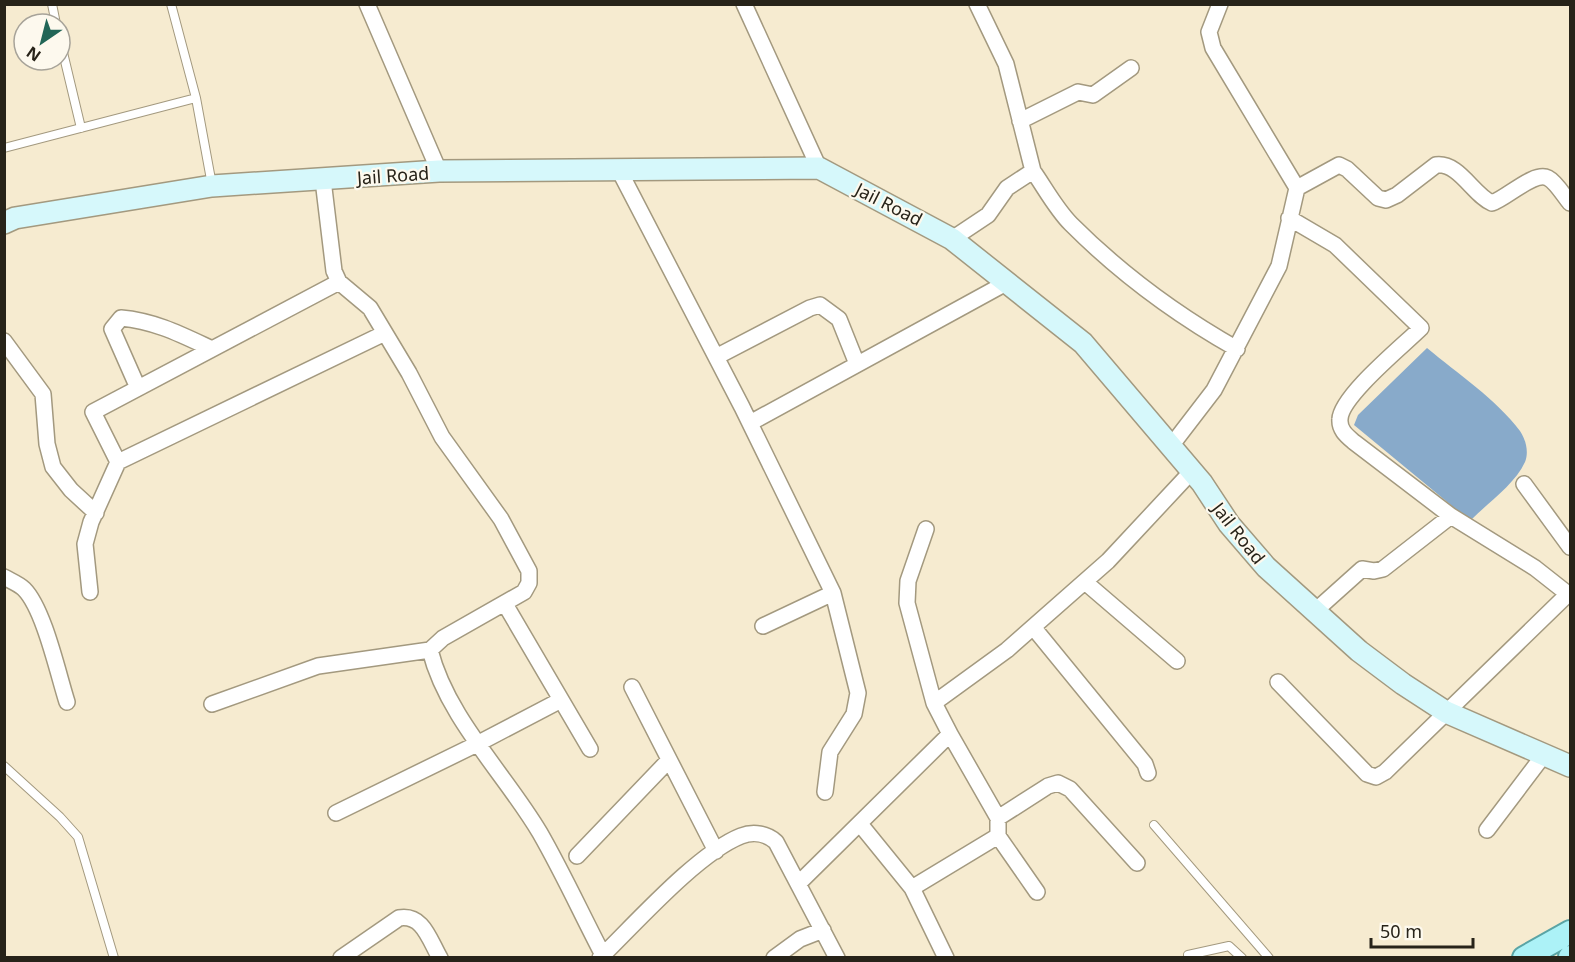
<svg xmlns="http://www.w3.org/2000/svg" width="1575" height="962" viewBox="0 0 1575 962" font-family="'Noto Sans',sans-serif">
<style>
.water{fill:#88aaca}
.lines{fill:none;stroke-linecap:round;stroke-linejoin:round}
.lane-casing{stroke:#a3997f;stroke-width:10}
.street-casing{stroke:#a3997f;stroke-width:18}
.secondary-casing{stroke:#a3997f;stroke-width:24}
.primary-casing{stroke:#5aa4a5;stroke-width:26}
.lane{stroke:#fff;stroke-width:8}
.street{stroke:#fff;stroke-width:15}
.secondary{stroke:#d6f8fb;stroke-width:21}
.primary{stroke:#acf2f7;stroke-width:22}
.labels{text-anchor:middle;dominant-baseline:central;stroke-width:4.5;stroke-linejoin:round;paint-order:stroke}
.street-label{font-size:18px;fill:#272319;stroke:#fdf9ee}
</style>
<rect width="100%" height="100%" fill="#f6ebd0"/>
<path class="water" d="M 1427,348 C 1458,374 1496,399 1520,431 C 1526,440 1529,452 1525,462 C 1515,484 1489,502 1472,519 L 1463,515 L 1354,425 L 1358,415 Z"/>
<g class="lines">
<defs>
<path id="lane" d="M 52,4 L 56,24
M 171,4 L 196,98 L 212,185
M 60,40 L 81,128
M 4,148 L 196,98
M 4,766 L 60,817 L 78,837 L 114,958
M 1154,825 L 1269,958
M 1188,955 L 1229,946 L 1242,958"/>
<path id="street" d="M 367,4 L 439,171
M 744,4 L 819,168
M 977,4 L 1006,64 L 1033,171
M 1020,121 L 1078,92 L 1093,95 L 1131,68
M 619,170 L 742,407 L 833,593 L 763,626
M 323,180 L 334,271 L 339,282 L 370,308 L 409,373 L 442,437 L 501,519 L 529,571 L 529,583 L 524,592 L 443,638 L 430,650 C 447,718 506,775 540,833 C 563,873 582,915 603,955
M 1297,188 L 1339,165 L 1347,169 L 1378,198 L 1386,200 L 1397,195 L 1436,165 C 1459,162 1473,195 1492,203 C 1507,198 1534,171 1548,178 C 1556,182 1564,196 1570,203
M 1289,218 L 1335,245 L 1421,328 C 1404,345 1341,396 1340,419 C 1339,430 1347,436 1354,442 L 1451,516
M 952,239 L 988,215 L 1007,188 L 1033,171 C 1045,188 1056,209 1071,224 C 1121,274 1175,314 1237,349
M 339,282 L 93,412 L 118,462 L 385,333
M 4,341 L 43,394 L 47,444 L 53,467 L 71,490 L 96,513
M 716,357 L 810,308 L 820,305 L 839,319 L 857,364
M 138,388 L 112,329 L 121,318 C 155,321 182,335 212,349
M 750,423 L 1006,283
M 1171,446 L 1214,390 L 1279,266 L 1297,188 L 1213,48 L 1209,32 L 1220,4
M 1524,484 L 1570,547
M 926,529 L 908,581 L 907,603 L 934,703
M 4,577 C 11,581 19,584 24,589 C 44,609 58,674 67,702
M 1085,582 L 1177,661
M 90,592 L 85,544 L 91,522 L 118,462
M 505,604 L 590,749
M 1033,627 L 1145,764 L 1148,773
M 1278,682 L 1367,774 L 1376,777 L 1385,772 L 1568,594 L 1535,568 L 1451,516 L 1383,569 L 1374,571 L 1362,569 L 1314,612
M 632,687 L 716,851
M 212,704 L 318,666 L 430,650
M 825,792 L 830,752 L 854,714 L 858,693 L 833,593
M 336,813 L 477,744 L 561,700
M 998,818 L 1048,786 L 1058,783 L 1070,789 L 1137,863
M 860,824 L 912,888 L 946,958
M 1487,830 L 1543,756
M 998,836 L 1037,892
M 577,856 L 669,760
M 799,883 L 950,734 L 934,703 L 1007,650 L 1108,561 L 1192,471
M 912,888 L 998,836 L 998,818 L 950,734
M 341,958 L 399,918 C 423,914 429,939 440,958
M 600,958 C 636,923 698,853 741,836 C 754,831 767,834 776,842 L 837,958
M 774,958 L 800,939 L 823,930"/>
<path id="secondary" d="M 4,223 L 15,218 L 212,186 L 439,171 L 819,168 L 952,239 L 1083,343 L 1202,483 L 1229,524 L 1266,567 L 1359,651 L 1403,684 L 1446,712 L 1570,766"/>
<path id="primary" d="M 1524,958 L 1570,932
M 1570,958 L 1570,957"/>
</defs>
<use href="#lane" class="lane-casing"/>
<use href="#street" class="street-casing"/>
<use href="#secondary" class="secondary-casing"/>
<use href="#primary" class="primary-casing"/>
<use href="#lane" class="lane"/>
<use href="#street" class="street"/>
<use href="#secondary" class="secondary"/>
<use href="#primary" class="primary"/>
</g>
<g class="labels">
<g class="street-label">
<text transform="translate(393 175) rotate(-4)">Jail Road</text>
<text transform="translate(889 204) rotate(27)">Jail Road</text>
<text transform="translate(1239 533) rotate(52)">Jail Road</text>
</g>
</g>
<rect width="1575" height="962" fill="none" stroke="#272319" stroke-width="12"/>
<g transform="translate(42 42) rotate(215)"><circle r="28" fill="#fdf9ee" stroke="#a7a399" stroke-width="1.5"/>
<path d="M0-4.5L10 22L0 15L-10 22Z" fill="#226657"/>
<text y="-9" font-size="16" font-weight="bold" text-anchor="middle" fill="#272319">N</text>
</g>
<path d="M1371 938v9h102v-9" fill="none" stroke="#272319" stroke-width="3"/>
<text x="1380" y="938" font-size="18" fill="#272319" stroke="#fdf9ee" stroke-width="4.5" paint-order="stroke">50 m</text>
</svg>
